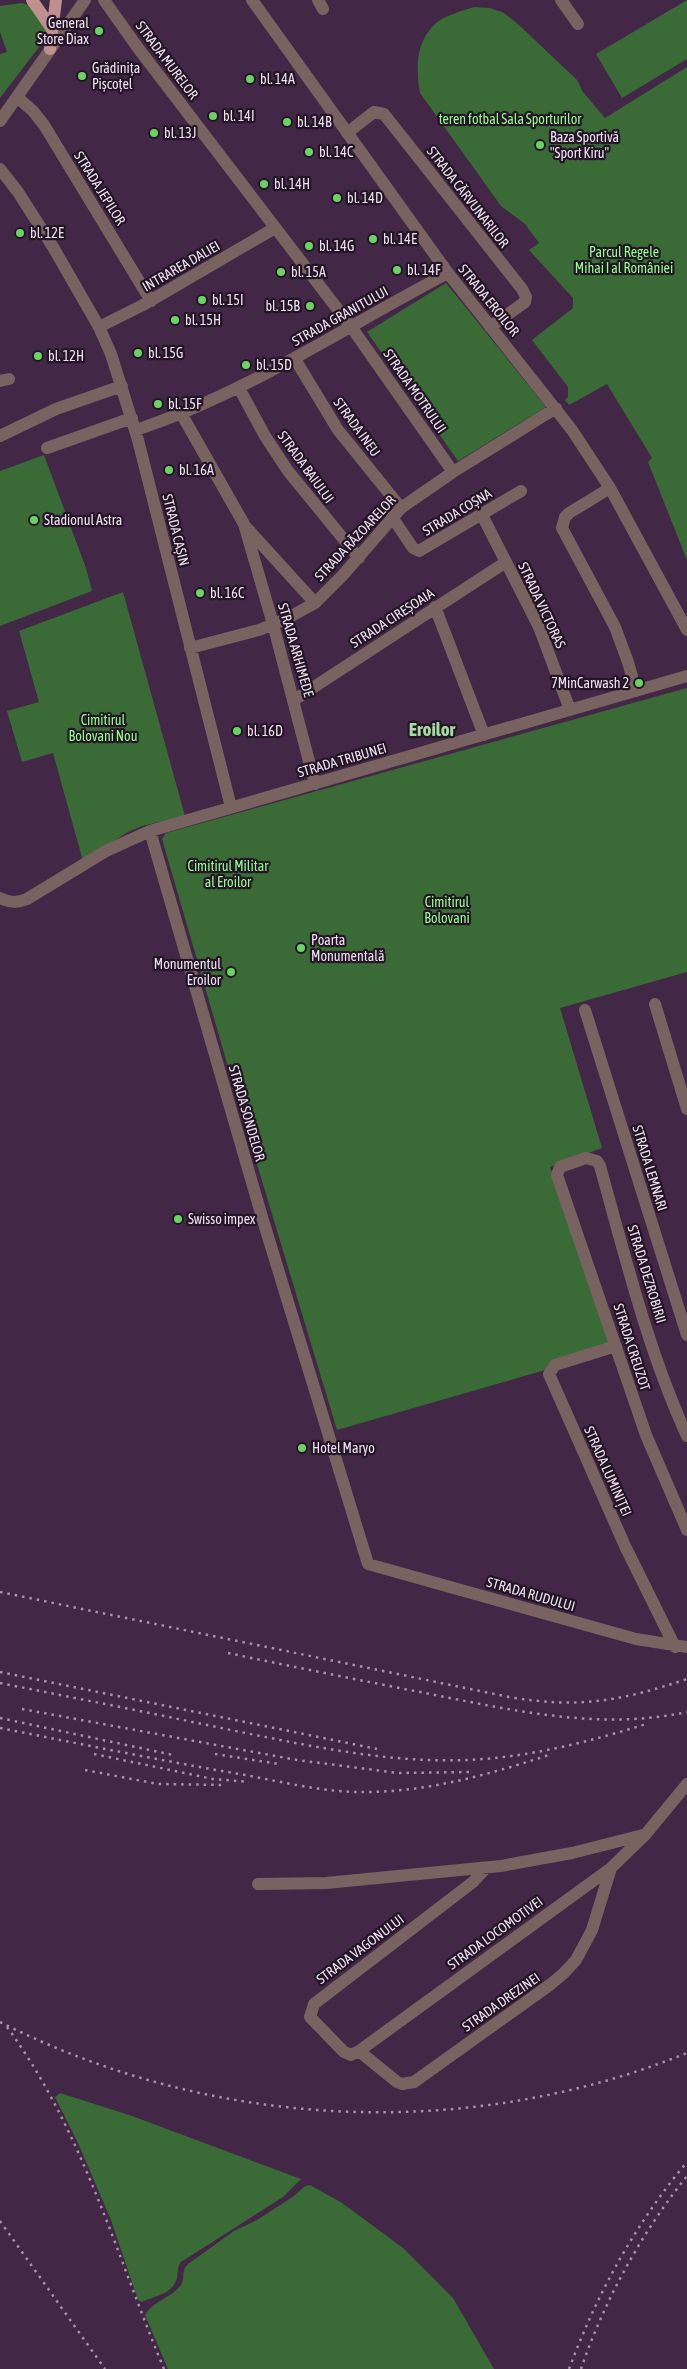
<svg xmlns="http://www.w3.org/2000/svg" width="687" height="2369" viewBox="0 0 687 2369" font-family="'Asap Condensed',sans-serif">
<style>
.green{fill:#3a6b36}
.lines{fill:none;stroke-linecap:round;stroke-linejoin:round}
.minor{stroke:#796361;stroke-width:12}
.major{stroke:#be918e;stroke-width:12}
.rail{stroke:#a893ab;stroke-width:2.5;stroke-dasharray:2.5 5;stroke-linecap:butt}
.poi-dot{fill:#6ad363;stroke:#221524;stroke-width:2}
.labels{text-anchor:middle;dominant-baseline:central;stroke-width:4.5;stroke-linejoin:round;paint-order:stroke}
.poi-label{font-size:14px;fill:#f1e0f4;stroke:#221524;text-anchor:start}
.street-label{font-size:14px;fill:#f1e0f4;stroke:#221524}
.park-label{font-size:14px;fill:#94fe8c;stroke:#221524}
.district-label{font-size:19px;font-weight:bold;fill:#a4db9f;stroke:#221524}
</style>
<rect width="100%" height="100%" fill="#422746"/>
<path class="green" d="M 687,0 L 687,59 L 622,98 L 596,54 Z
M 22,3 L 31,6 L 46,30 L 46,38 L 0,98 L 0,54 L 7,52 L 0,32 L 0,6 Z
M 474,7 L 490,8 L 504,13 L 519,25 L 577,80 L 583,92 L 605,118 L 687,67 L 687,560 L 648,462 L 652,458 L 607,384 L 569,405 L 565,400 L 568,397 L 568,387 L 532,340 L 573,308 L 573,298 L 529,250 L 539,243 L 525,224 L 501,206 L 420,93 C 416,69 415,43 435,24 C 445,15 462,11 474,7 Z
M 446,283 L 546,407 L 458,461 L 367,332 Z
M 44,455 L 86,568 L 92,591 L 0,626 L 0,471 Z
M 123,592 L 185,816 L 142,826 L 128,832 L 83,861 L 53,753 L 22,762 L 7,711 L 39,702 L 19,631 Z
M 687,688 L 687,972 L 560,1008 L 602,1148 L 550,1167 L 611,1344 L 542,1371 L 337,1430 L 238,1101 L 162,839 L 166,833 Z
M 60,2093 L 132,2116 L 301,2179 L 283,2197 L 181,2262 C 176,2268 179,2275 176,2281 C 170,2295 154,2296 142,2302 L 138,2300 L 111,2220 L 78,2143 L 55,2097 Z
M 310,2185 L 342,2203 L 403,2248 L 453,2298 L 494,2369 L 168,2369 L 145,2315 C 154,2300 170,2299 181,2285 C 185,2279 181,2270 188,2264 L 234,2231 L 257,2220 L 294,2196 L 305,2186 Z"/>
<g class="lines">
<path class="minor" d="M 104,0 L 138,48 L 352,328 L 453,472
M 252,0 L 448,273 L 572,430 L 610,488 L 687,630
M 318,0 L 323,9
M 561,0 L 578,24
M 17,97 L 33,111 L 44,125 L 151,301
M 0,121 L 85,0
M 347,133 L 374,112 L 384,114 L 522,289 L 526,297 L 525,302 L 490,327
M 0,169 L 18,192 L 53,247 L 99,327 L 111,354 L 138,440 L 231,807
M 99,327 L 143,305 L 275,228
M 295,359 L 338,430 L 401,508
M 0,381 L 9,379
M 239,388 L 265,436 L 288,471 L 359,558
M 182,415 L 244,524 L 273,624 L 315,784
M 136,430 C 248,393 344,327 448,273
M 0,436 L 56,409 L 122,386
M 47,448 L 132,418
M 610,488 L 569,513 L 565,517 L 562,528 L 615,627 L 628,662 L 636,691
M 482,515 L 539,627 L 570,710
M 392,517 L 413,548 L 419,551 L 521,491
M 246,527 L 315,603
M 435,607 L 484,735
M 190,648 L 259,630 L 286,619 L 315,603 L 343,575 L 401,508 L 453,472 L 556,408
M 294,700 L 506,562
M 150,831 L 262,1217 L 368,1564 L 636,1639 L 687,1647
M 0,898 C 10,903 17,903 27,899 L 106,851 L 150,831 L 687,676
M 655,1004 L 687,1109
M 585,1010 L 687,1335
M 616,1346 L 555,1365 L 549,1374 L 625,1546 L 675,1647
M 687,1436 C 648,1351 625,1256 600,1166 L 597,1161 L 586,1158 L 560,1167 L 557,1175 L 646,1435 L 687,1530
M 486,1868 L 473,1882 L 314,2004 L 310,2017 L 344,2052 L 351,2055 L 359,2051 L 611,1868 L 645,1835 L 687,1784
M 258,1884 L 326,1883 L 501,1866 L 572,1853 L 643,1835
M 359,2051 L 397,2082 L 402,2084 L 414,2082 L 551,1984 L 564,1973 L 576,1960 L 592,1930 L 611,1868"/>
<path class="major" d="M 32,0 L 52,29
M 50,49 L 56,0"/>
<path class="rail" d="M 0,1592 L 509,1697 C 579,1709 621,1701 687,1679
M 228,1653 C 293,1667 359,1680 425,1693 C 511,1710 600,1731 687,1712
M 0,1672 L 377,1749
M 0,1683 C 75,1698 151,1713 226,1729 C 305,1745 385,1763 465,1760 C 526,1758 589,1742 646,1724
M 22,1709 L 297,1760 L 398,1773 L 469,1772
M 0,1718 L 173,1755
M 0,1728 C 81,1744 163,1761 245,1775 C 283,1782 322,1792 360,1792 C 425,1793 491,1774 552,1754
M 94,1754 L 213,1779 L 249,1782
M 215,1754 L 279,1764
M 85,1770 L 158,1784 L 226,1785
M 0,2022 C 213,2130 466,2142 687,2053
M 7,2027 C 82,2129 116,2254 164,2369
M 0,2221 L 105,2369
M 569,2369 C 597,2294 635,2224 687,2162
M 581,2369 C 604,2301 642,2232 687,2176"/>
</g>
<g class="poi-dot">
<circle cx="99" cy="31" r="5"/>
<circle cx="82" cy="76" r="5"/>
<circle cx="250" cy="79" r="5"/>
<circle cx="213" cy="116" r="5"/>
<circle cx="287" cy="122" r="5"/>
<circle cx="154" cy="133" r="5"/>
<circle cx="540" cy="145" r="5"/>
<circle cx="309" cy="152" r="5"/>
<circle cx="264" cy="184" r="5"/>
<circle cx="337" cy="198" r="5"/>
<circle cx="20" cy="233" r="5"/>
<circle cx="373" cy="239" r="5"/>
<circle cx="309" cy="246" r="5"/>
<circle cx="397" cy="270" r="5"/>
<circle cx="281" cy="272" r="5"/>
<circle cx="202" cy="300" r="5"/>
<circle cx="310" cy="306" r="5"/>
<circle cx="175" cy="320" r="5"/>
<circle cx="138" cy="353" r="5"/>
<circle cx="38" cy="356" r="5"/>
<circle cx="246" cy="365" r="5"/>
<circle cx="158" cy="404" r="5"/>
<circle cx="169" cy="470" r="5"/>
<circle cx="34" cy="520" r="5"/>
<circle cx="200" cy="593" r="5"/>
<circle cx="639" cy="683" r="5"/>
<circle cx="237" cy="731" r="5"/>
<circle cx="301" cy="948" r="5"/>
<circle cx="231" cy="972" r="5"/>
<circle cx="178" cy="1219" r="5"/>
<circle cx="302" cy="1448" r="5"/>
</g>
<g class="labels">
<g class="poi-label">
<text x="89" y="23" text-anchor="end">General<tspan x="89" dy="16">Store Diax</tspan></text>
<text x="92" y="68">Grădinița<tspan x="92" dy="16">Pișcoțel</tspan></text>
<text x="260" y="79">bl. 14A</text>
<text x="223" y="116">bl. 14I</text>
<text x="297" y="122">bl. 14B</text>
<text x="164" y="133">bl. 13J</text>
<text x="550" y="137">Baza Sportivă<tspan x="550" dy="16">"Sport Kiru"</tspan></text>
<text x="319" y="152">bl. 14C</text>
<text x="274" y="184">bl. 14H</text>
<text x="347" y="198">bl. 14D</text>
<text x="30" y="233">bl. 12E</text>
<text x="383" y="239">bl. 14E</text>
<text x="319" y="246">bl. 14G</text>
<text x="407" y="270">bl. 14F</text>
<text x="291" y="272">bl. 15A</text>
<text x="212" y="300">bl. 15I</text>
<text x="300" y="306" text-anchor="end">bl. 15B</text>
<text x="185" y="320">bl. 15H</text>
<text x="148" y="353">bl. 15G</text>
<text x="48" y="356">bl. 12H</text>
<text x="256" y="365">bl. 15D</text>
<text x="168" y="404">bl. 15F</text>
<text x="179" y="470">bl. 16A</text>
<text x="44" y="520">Stadionul Astra</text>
<text x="210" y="593">bl. 16C</text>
<text x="629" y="683" text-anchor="end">7MinCarwash 2</text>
<text x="247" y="731">bl. 16D</text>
<text x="311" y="940">Poarta<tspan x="311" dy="16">Monumentală</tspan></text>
<text x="221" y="964" text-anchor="end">Monumentul<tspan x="221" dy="16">Eroilor</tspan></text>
<text x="188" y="1219">Swisso impex</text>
<text x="312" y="1448">Hotel Maryo</text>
</g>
<g class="street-label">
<text transform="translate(167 60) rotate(53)">STRADA MURELOR</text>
<text transform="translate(100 188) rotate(58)">STRADA JEPILOR</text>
<text transform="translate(468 197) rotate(52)">STRADA CĂRVUNARILOR</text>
<text transform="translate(181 266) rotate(-30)">INTRAREA DALIEI</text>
<text transform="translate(489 300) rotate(51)">STRADA EROILOR</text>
<text transform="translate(340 316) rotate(-29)">STRADA GRANITULUI</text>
<text transform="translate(415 391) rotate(55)">STRADA MOTRULUI</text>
<text transform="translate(357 427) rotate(54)">STRADA INEU</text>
<text transform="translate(306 467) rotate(54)">STRADA BAIULUI</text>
<text transform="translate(457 512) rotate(-31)">STRADA COȘNA</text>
<text transform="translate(176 530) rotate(76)">STRADA CAȘIN</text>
<text transform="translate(355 538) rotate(-47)">STRADA RĂZOARELOR</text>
<text transform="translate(542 605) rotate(65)">STRADA VICTORAS</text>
<text transform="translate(392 618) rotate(-33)">STRADA CIREȘOAIA</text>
<text transform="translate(296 650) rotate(74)">STRADA ARHIMEDE</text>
<text transform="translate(342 760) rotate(-16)">STRADA TRIBUNEI</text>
<text transform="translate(247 1113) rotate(74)">STRADA SONDELOR</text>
<text transform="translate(650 1168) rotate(73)">STRADA LEMNARI</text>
<text transform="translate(647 1274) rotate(73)">STRADA DEZROBIRII</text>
<text transform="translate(632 1347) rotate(72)">STRADA CREUZOT</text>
<text transform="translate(608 1471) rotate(66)">STRADA LUMINIȚEI</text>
<text transform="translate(531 1594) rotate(16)">STRADA RUDULUI</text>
<text transform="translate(495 1933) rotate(-36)">STRADA LOCOMOTIVEI</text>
<text transform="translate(360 1949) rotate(-37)">STRADA VAGONULUI</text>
<text transform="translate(501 2002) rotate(-35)">STRADA DREZINEI</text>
</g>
<g class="park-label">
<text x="510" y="119">teren fotbal Sala Sporturilor</text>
<text x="624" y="252">Parcul Regele<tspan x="624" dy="16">Mihai I al României</tspan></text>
<text x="103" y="720">Cimitirul<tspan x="103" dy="16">Bolovani Nou</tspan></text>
<text x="228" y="866">Cimitirul Militar<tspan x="228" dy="16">al Eroilor</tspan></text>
<text x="447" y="902">Cimitirul<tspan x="447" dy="16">Bolovani</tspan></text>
</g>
<g class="district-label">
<text x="432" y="729">Eroilor</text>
</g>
</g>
</svg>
